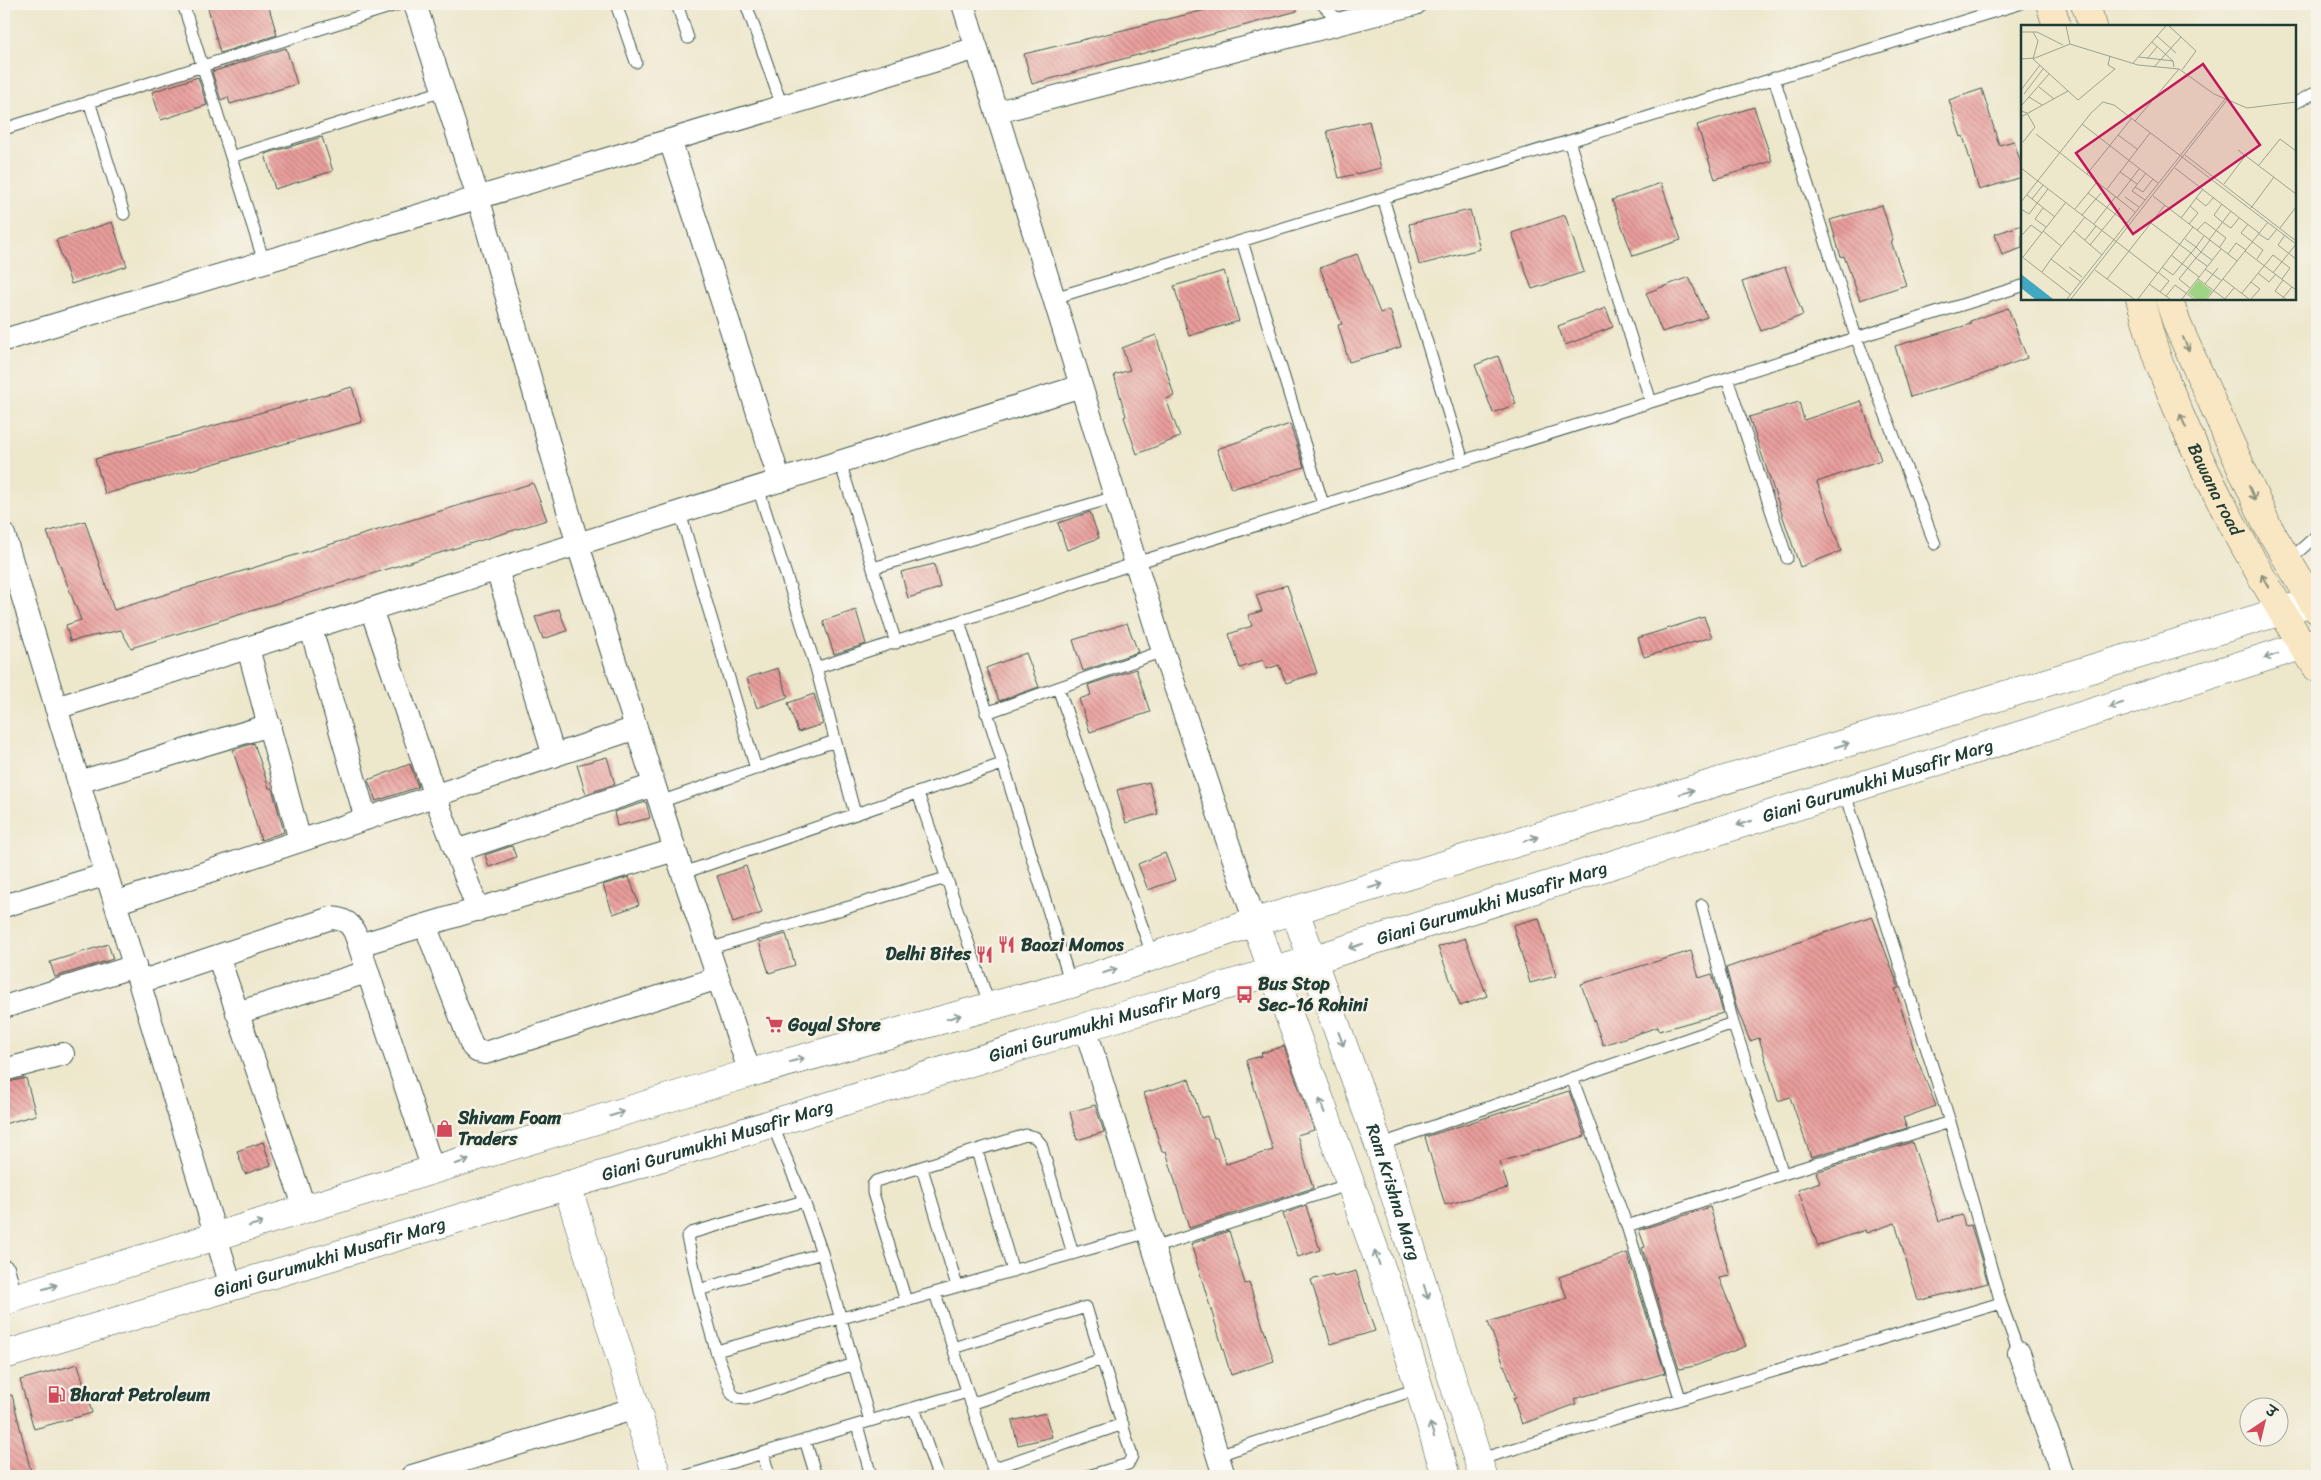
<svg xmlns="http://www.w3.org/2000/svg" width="2321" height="1480" viewBox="0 0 2321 1480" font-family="Sriracha,'Playpen Sans Deva',sans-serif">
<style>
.building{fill:url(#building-back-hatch)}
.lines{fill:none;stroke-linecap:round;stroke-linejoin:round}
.service-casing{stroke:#3e564b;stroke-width:13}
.minor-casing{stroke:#3e564b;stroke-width:24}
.tertiary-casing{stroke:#3e564b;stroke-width:29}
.secondary-casing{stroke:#3e564b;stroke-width:29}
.service{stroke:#fff;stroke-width:11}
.minor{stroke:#fff;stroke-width:22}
.tertiary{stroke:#fff;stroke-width:28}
.secondary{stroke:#f9e7c3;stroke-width:28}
.oneway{stroke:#8c927c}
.oneway2{stroke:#8f9e9a}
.labels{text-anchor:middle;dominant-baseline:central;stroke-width:5;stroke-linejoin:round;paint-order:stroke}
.street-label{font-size:18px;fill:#1f3d34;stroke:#f7f3e8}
.poi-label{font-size:18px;font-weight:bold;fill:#1f3d34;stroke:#f7f3e8;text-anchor:start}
.inset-road{fill:none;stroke:#9ba38f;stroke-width:1}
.view{fill:#c2185b;fill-opacity:0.15;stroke:#c2185b;stroke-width:2.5}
.inset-edge{fill:none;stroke:#1f3d34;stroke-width:2.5}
</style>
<defs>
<pattern id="building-back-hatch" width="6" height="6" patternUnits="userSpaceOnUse" patternTransform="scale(1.25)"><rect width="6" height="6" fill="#e99d9b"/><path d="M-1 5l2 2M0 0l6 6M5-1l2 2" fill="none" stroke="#bc817f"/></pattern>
</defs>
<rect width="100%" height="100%" fill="#f7f3e8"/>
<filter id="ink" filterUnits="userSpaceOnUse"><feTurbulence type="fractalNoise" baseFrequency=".02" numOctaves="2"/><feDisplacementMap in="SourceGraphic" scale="10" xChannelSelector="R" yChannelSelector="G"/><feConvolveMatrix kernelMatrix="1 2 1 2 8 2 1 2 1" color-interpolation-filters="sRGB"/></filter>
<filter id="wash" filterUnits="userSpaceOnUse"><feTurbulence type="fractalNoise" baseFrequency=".0096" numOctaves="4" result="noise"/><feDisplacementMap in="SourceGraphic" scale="20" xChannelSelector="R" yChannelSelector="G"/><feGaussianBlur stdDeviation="1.12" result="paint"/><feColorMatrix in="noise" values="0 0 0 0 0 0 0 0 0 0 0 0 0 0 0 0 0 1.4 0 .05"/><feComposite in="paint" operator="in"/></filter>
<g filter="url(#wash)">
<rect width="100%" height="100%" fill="#ede7cc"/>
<g id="blocks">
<path class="building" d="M 207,4 L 268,4 L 277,35 L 220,53 Z
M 1230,4 L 1296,4 L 1297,11 L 1032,84 L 1024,54 Z
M 286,48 L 297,84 L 230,104 L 228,97 L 221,100 L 212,72 Z
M 198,77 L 207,105 L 161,120 L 152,92 Z
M 1982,89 L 1999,145 L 2014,141 L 2022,167 L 2022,177 L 1979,190 L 1963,136 L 1961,137 L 1949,100 Z
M 1754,107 L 1772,161 L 1715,179 L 1697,125 Z
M 1369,121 L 1381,168 L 1339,178 L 1327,131 Z
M 322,137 L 333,171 L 275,189 L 265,154 Z
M 1661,183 L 1681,240 L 1633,256 L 1612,200 Z
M 1882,205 L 1893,241 L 1891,241 L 1906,285 L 1860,300 L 1844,256 L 1841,257 L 1830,220 Z
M 1470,210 L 1480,249 L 1419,265 L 1409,224 Z
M 1565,215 L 1584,272 L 1532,289 L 1512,233 Z
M 112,222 L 127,266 L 71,284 L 56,240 Z
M 2022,225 L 2022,248 L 2002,255 L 1995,234 Z
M 1357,254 L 1380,313 L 1390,310 L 1401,347 L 1349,362 L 1338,325 L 1342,324 L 1320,268 Z
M 1785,267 L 1803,315 L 1761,331 L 1742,282 Z
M 1224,271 L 1239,321 L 1189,336 L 1174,286 Z
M 1689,277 L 1707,317 L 1662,332 L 1646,293 Z
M 1606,308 L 1613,327 L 1565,345 L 1558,326 Z
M 2008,308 L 2027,358 L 1970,379 L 1910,397 L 1895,346 L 1971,324 L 1970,321 Z
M 1156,335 L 1174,396 L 1166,399 L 1180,437 L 1137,454 L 1124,417 L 1126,416 L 1114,375 L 1130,370 L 1122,348 Z
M 1498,356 L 1516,404 L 1493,413 L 1475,365 Z
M 352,387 L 362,422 L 105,494 L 95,459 Z
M 1861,401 L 1881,460 L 1817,482 L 1841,551 L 1800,567 L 1749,417 L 1799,402 L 1804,420 Z
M 1290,424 L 1304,467 L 1231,489 L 1217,449 Z
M 533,483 L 547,520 L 131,648 L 121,630 L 70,641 L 66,625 L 81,620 L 47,532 L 85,521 L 114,610 Z
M 1090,512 L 1099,538 L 1067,550 L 1058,523 Z
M 934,564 L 940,588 L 908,598 L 901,572 Z
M 1287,585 L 1317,673 L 1286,683 L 1279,665 L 1267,669 L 1263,660 L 1240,668 L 1229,634 L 1252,626 L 1248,615 L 1262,611 L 1256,595 Z
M 559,609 L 567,631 L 543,639 L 535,617 Z
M 856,610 L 866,644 L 834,654 L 823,621 Z
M 1704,617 L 1712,637 L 1644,657 L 1638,638 Z
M 1127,623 L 1138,652 L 1083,671 L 1073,640 Z
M 1026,653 L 1039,687 L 999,701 L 986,668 Z
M 778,668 L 788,697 L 757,708 L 747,678 Z
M 1136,669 L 1150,712 L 1090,732 L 1079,699 L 1091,695 L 1088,685 Z
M 814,694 L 823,724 L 798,732 L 788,703 Z
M 254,743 L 269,788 L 272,788 L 284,832 L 261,840 L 233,750 Z
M 607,757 L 615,784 L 586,794 L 577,765 Z
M 410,764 L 418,787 L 376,801 L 368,780 Z
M 1149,782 L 1158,814 L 1126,823 L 1117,790 Z
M 646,802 L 650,818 L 617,826 L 614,812 Z
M 512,846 L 516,857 L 489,867 L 485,855 Z
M 1165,853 L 1175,880 L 1148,890 L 1138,864 Z
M 746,866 L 762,913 L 733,923 L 717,876 Z
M 629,877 L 639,905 L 613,914 L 603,885 Z
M 1872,916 L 1899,988 L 1895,989 L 1917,1059 L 1936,1106 L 1903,1118 L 1907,1128 L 1811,1157 L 1790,1097 L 1778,1101 L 1759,1038 L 1750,1041 L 1737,1009 L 1726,968 Z
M 1539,918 L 1556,976 L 1530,983 L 1513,925 Z
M 786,934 L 795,965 L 769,973 L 759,942 Z
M 1465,938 L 1487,996 L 1460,1006 L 1438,947 Z
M 108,944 L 113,959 L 55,977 L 50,962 Z
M 1691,951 L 1699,978 L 1712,974 L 1723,1013 L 1659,1031 L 1658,1027 L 1603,1045 L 1581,984 Z
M 1284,1046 L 1314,1130 L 1297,1135 L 1313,1188 L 1189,1228 L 1166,1151 L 1162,1152 L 1144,1093 L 1189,1079 L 1201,1118 L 1207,1116 L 1214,1138 L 1217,1137 L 1226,1164 L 1273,1150 L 1246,1060 L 1262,1056 L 1261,1053 Z
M 26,1078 L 36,1115 L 4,1124 L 4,1083 Z
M 1569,1091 L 1585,1136 L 1500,1162 L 1508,1188 L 1445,1205 L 1425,1137 Z
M 1095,1105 L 1104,1132 L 1077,1140 L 1070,1112 Z
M 263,1142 L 271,1165 L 245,1174 L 237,1151 Z
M 1912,1142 L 1939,1221 L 1962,1215 L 1965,1226 L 1971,1225 L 1988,1283 L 1918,1301 L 1895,1223 L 1866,1233 L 1865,1230 L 1818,1246 L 1798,1190 L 1820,1182 L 1816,1172 Z
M 1306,1206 L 1320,1250 L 1298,1257 L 1283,1214 Z
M 1710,1207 L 1730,1276 L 1719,1278 L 1746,1346 L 1695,1366 L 1679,1369 L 1642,1248 L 1645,1247 L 1639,1230 Z
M 1229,1231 L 1245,1284 L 1249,1283 L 1274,1361 L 1231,1375 L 1191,1244 Z
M 1627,1253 L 1665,1373 L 1574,1399 L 1576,1404 L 1522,1424 L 1513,1398 L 1516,1397 L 1488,1322 L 1567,1298 L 1559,1277 Z
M 1356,1271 L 1367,1309 L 1375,1331 L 1331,1344 L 1311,1280 L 1333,1274 L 1334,1277 Z
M 78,1364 L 92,1413 L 34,1429 L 20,1380 Z
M 12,1395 L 32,1476 L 4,1476 L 4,1396 Z
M 1045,1413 L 1052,1437 L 1018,1445 L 1012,1421 Z"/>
</g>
</g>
<g filter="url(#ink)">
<use href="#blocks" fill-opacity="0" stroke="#3e564b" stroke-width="1"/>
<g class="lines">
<defs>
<path id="service" d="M 183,4 L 264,262
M 616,4 L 636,62
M 677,4 L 688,38
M 746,4 L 782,106
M 1322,4 L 1341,23
M 1774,78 L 1856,337 L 1935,544
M 89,101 L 124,214
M 2295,103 L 2317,92
M 4,129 L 399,4
M 1569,141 L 1651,402
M 231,157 L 443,91
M 1383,198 L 1463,461
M 1242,241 L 1323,504
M 1054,298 L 2019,4
M 1727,378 L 1787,558
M 840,462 L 896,643
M 758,488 L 816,668 L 855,814
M 680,513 L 756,769
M 2288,561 L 2317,535
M 873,568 L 1115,497
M 959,621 L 1071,984
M 816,668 L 1136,563 L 2022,286
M 1058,688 L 1153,957
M 986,713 L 1163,651
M 1844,791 L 1950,1122 L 2001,1303 L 2019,1353
M 918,793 L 990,1007
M 660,802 L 835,741
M 683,873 L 1002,764
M 1702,905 L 1733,1023 L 1783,1174
M 708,949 L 946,878
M 1572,1078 L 1627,1226 L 1680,1398
M 772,1124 L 804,1201 L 822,1253 L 870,1421
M 1379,1145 L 1733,1023
M 977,1151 L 1013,1271
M 922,1168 L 957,1286
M 804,1201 L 691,1233 L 687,1237 L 699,1290 L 716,1351 L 906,1301 L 1149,1232
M 1627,1226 L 1783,1174 L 1950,1122
M 1153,1248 L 1350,1184
M 699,1290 L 822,1253
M 935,1293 L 995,1476
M 906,1301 L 873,1193 L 873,1185 L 876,1181 L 1026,1135 L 1035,1137 L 1041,1144 L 1073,1254
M 953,1348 L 1086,1307 L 1132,1456 L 1128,1464 L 1088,1476
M 716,1351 L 732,1394 L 737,1398 L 746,1399 L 854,1364
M 971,1404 L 1102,1359
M 914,1408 L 938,1476
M 857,1425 L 871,1476
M 805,1440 L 816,1476
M 763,1453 L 769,1476
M 1218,1455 L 1420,1388
M 1477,1460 L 2001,1303
M 992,1469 L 1123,1424
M 686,1476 L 967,1392"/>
<path id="minor" d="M 415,4 L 478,197 L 578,545 L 675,850 L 750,1073
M 963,4 L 1163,651 L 1255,922
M 997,112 L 1415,4
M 670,140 L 780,481
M 4,340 L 977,48
M 4,535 L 231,1286
M 497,570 L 554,756
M 371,609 L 435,796 L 478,910
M 311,629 L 366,819
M 248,648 L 300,841
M 56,708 L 1081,386
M 79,782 L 270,725
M 456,851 L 654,785
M 115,903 L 636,728
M 4,906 L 107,874
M 425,925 L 472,1046 L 477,1051 L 485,1053 L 718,978
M 218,956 L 305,1209
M 140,982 L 331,918 C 350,919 354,928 359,945
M 4,1007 L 135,966
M 237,1013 L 367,972
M 1085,1027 L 1224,1476
M 4,1070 L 63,1054
M 433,1170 L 359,945 L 675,850
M 4,1271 L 11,1299
M 2019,1353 L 2063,1476
M 412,1476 L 636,1408"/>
<g id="tertiary">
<path id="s1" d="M 1295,911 L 1379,1145 L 1483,1476"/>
<path d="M 1255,922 L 1390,1292 L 1446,1476"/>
<path d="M 567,1185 L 657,1476"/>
<path d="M 4,1301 L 750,1073 L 1071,984 L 1255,922 L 2312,602"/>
<path id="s2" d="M 4,1355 L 689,1149 L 1085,1027 L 1312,960 L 2317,641"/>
</g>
<g id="secondary">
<path d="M 2050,4 L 2057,26"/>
<path d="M 2085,4 L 2093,26"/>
<path id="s3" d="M 2140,299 C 2147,322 2152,346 2161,368 C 2201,473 2256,573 2317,668"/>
<path d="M 2169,299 L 2177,324 L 2267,525 L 2317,610"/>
</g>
</defs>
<use href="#service" class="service-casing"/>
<use href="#minor" class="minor-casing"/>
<use href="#tertiary" class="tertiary-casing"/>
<use href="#secondary" class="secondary-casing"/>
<use href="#service" class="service"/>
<use href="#minor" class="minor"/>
<use href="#tertiary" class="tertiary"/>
<use href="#secondary" class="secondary"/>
</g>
<defs><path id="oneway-shaft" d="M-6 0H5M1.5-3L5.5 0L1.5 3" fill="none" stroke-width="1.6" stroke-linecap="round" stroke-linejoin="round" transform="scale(1.25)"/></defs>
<g class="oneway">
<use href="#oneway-shaft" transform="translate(2186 344) rotate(66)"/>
<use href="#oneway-shaft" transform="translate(2183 421) rotate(-113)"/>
<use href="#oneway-shaft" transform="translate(2252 493) rotate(66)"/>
<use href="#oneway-shaft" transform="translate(2265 581) rotate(-118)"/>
</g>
<g class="oneway2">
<use href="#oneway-shaft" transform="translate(2271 656) rotate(162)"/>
<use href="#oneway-shaft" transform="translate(2116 705) rotate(162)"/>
<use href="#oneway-shaft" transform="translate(1842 745) rotate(-17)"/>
<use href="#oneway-shaft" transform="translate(1687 792) rotate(-17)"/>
<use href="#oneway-shaft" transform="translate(1744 823) rotate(162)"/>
<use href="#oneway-shaft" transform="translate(1531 839) rotate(-17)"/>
<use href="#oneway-shaft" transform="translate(1376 886) rotate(-17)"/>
<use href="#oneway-shaft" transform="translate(1356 946) rotate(162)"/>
<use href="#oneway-shaft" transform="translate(1110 971) rotate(-18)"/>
<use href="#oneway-shaft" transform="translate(954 1017) rotate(-16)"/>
<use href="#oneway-shaft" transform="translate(1341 1039) rotate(70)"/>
<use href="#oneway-shaft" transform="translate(797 1060) rotate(-16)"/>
<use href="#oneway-shaft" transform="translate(1322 1106) rotate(-110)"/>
<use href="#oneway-shaft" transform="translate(617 1114) rotate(-17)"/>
<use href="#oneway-shaft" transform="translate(462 1162) rotate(-17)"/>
<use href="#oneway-shaft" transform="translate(256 1224) rotate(-17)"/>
<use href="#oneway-shaft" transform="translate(1377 1258) rotate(-110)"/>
<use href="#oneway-shaft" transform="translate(50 1287) rotate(-17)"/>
<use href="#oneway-shaft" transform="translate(1426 1292) rotate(73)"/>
<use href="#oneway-shaft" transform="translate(1432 1430) rotate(-107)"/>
</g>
</g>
<defs>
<symbol id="restaurant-bare" viewBox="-9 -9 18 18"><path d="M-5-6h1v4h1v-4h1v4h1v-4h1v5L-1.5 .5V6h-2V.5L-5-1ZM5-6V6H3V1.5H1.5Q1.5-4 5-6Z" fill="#d1495b" stroke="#f7f3e8" stroke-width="2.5" paint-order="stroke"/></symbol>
<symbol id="bus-bare" viewBox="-9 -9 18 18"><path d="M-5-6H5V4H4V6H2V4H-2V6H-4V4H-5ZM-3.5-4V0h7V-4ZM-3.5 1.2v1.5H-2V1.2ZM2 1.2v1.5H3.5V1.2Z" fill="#d1495b" stroke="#f7f3e8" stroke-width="2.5" paint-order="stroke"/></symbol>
<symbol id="supermarket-bare" viewBox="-9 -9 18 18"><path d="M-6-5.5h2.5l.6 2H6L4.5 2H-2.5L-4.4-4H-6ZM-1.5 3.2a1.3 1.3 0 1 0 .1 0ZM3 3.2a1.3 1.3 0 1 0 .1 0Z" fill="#d1495b" stroke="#f7f3e8" stroke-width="2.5" paint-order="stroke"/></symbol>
<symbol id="shop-bare" viewBox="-9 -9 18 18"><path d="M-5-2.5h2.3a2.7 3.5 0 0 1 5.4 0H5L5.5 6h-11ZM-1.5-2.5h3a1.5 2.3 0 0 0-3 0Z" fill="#d1495b" stroke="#f7f3e8" stroke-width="2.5" paint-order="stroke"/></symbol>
<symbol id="fuel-bare" viewBox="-9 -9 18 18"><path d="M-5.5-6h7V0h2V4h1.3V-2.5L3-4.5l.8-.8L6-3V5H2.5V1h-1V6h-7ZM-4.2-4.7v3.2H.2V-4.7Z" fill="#d1495b" stroke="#f7f3e8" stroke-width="2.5" paint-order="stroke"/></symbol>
</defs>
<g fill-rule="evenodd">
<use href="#restaurant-bare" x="994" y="932" width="25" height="25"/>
<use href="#restaurant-bare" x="972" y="942" width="25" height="25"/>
<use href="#bus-bare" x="1232" y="982" width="25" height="25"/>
<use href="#supermarket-bare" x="762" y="1012" width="25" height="25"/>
<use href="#shop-bare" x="432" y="1116" width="25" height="25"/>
<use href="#fuel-bare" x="44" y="1382" width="25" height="25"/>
</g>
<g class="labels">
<g class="street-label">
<text stroke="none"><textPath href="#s3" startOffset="205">Bawana road</textPath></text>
<text stroke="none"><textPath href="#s2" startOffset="1960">Giani Gurumukhi Musafir Marg</textPath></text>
<text stroke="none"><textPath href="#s2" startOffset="1555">Giani Gurumukhi Musafir Marg</textPath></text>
<text stroke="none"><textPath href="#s2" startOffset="1150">Giani Gurumukhi Musafir Marg</textPath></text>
<text stroke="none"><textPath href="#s2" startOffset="745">Giani Gurumukhi Musafir Marg</textPath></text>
<text stroke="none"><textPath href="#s1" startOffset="298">Ram Krishna Marg</textPath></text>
<text stroke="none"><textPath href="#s2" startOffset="340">Giani Gurumukhi Musafir Marg</textPath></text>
</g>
<g class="poi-label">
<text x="1021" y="945">Baozi Momos</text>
<text x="971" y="954" text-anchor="end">Delhi Bites</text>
<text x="1258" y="984">Bus Stop<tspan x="1258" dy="21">Sec-16 Rohini</tspan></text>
<text x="788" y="1025">Goyal Store</text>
<text x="458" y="1118">Shivam Foam<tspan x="458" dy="21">Traders</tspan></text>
<text x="70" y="1395">Bharat Petroleum</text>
</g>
</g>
<g transform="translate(2021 25)">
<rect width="275" height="275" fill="#ede7cc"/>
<path d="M 177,255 L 191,266 L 185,274 L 175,274 L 167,268 Z" fill="#9fd484"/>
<path d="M 0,249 L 32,274 L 33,274 L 14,274 L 0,263 Z" fill="#40a8c0"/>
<path class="inset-road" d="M 45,1 L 49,19M 148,1 L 160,12M 0,7 L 16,7 L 42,20M 12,7 L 17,16 L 12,34 L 57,75 L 94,44 L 87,40 L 89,31M 136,11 L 155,28M 131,17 L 152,36M 118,32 L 152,36 L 153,42M 0,34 L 14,33 L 49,19 L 117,40 L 158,44 L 193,69 L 226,83 L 275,77M 126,34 L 136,22M 112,38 L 145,1M 133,42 L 160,12 L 175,26 L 161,45M 18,62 L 33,74M 0,65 L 19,40M 3,69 L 22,44M 8,72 L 21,80M 0,81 L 28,49M 0,86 L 6,88 L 14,102 L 2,117M 0,92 L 47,66M 114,96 L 158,44M 61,99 L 137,158M 15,109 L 114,187M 97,110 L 116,124M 217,125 L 275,169M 164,130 L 275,216M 238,140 L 259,114 L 275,126M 0,143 L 136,248M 154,143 L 238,208M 99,147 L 116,159M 66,149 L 110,94M 203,159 L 225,130M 114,162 L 122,167 L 132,154M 86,164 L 129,108M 67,168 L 106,198M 6,170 L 34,192M 132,171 L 216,236M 104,172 L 118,182M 96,173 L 118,144M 175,173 L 185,181 L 193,172M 11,174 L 22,160M 124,175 L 111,166 L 125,148M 0,177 L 70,88 L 82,77 L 93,80 L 275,219M 201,179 L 193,190 L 201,197 L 210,203 L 218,193M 22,183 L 14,194 L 25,202M 230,183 L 253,152M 0,184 L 8,189 L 27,164M 54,184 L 76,157M 61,190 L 80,168M 160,193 L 182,164M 130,198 L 170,228 L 152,250 L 141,242M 73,199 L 95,171M 168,199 L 177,188 L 169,181M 227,199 L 220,208 L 242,225 L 236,234M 259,203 L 275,182M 176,205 L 184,197 L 205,213 L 198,223M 22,206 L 40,221M 53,206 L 81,230M 238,209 L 247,215 L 256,204M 1,210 L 10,200 L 21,208M 264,210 L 257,220 L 275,234M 164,214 L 175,222 L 183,211M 64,215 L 75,201M 188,215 L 210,186M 189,215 L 180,227 L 191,235M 69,220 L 99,183M 175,222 L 180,227 L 175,233 L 170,228 ZM 224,226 L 275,265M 207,229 L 215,218 L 225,225M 150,230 L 178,252M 252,230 L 269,243 L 261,254M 0,231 L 50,270M 2,232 L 45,177M 48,242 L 61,252M 184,244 L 201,256M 74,245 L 113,274M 21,247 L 30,234M 137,247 L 148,256 L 139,267M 237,248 L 248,257 L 255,249M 252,248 L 275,219M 86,254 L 144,180M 177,254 L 204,274 L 213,263M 202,254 L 228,274M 262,255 L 254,266 L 265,274M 60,257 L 30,234 L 64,192M 230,257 L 239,264 L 230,274M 128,259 L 149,274M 184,259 L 197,243M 169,263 L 158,254 L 175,233 L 186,241M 221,268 L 252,230M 145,271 L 154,260 L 173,274M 46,274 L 204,74M 50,274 L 206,75M 117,274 L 172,202M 161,274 L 200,224M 186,274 L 247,197M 261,274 L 271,262"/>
<path class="view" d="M 182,39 L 239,120 L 112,209 L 55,128 Z"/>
<rect width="275" height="275" class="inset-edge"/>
</g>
<rect width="2321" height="1480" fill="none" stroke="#f7f3e8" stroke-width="20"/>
<g transform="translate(2264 1422) rotate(35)"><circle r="24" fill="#f7f3e8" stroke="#a1aaa0"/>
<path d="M0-4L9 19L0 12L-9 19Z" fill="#d1495b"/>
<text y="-8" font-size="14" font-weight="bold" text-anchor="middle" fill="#1f3d34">उ</text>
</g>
</svg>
